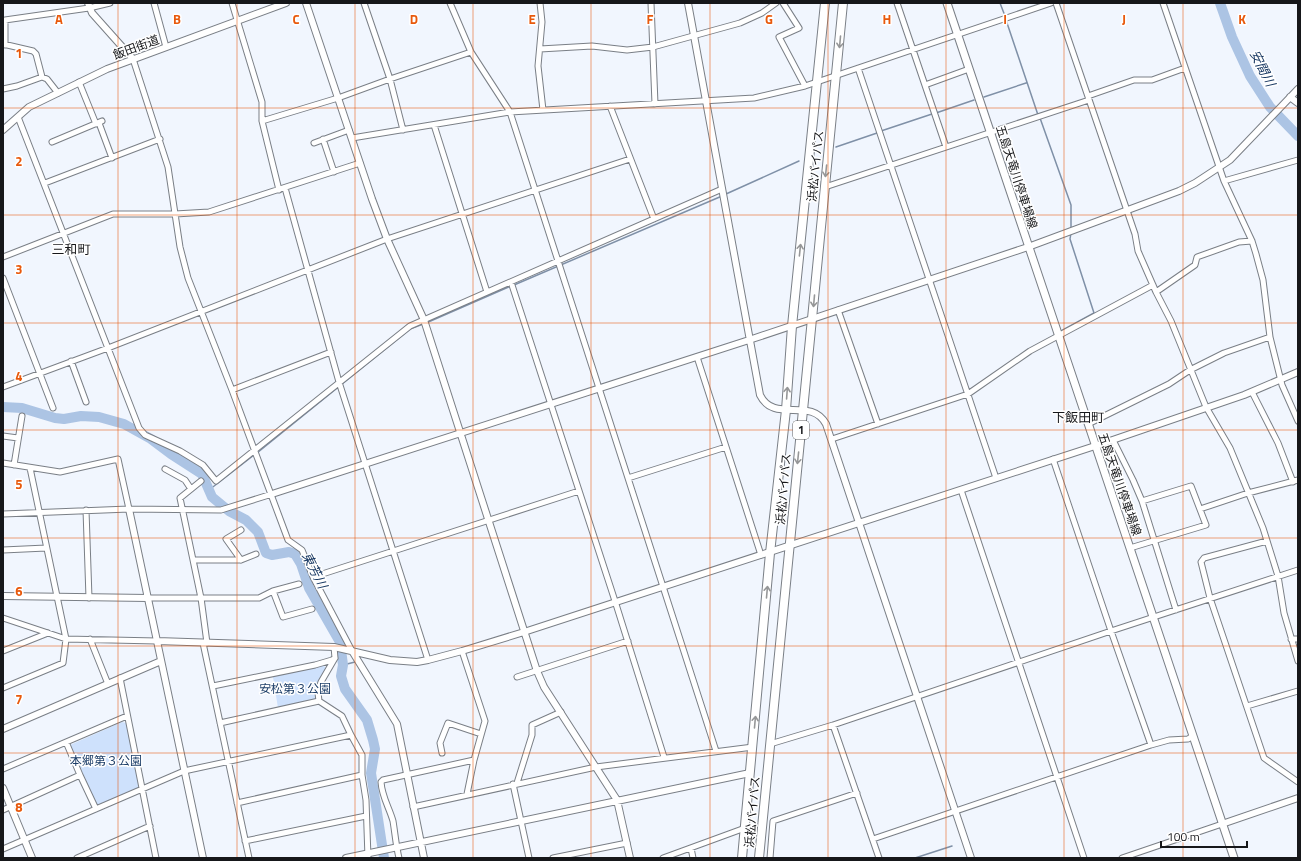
<svg xmlns="http://www.w3.org/2000/svg" width="1301" height="861" viewBox="0 0 1301 861" font-family="'Titillium Web','Noto Sans JP',sans-serif">
<style>
.green{fill:#cee1fc}
.lines{fill:none;stroke-linecap:round;stroke-linejoin:round}
.stream{stroke:#7f90a7;stroke-width:1.5}
.river{stroke:#acc4e4;stroke-width:10}
.minor-casing{stroke:#7a7f86;stroke-width:7}
.tertiary-casing{stroke:#7a7f86;stroke-width:8}
.secondary-casing{stroke:#7a7f86;stroke-width:9}
.trunk-casing{stroke:#7a7f86;stroke-width:10}
.minor{stroke:#fff;stroke-width:5}
.tertiary{stroke:#fff;stroke-width:6}
.secondary{stroke:#fff;stroke-width:7}
.trunk{stroke:#fff;stroke-width:8}
.oneway{stroke:#969798}
.grid{fill:none;stroke:#e8590c;stroke-width:1;stroke-opacity:0.55}
.labels{text-anchor:middle;dominant-baseline:central;stroke-width:3;stroke-linejoin:round;paint-order:stroke}
.shield{fill:#fff;stroke:#5c5d5f;stroke-width:1}
.shield-label{font-size:11px;font-weight:bold;fill:#16171a}
.street-label{font-size:12px;fill:#16171a;stroke:#fff}
.park-label{font-size:12px;fill:#1e3f69;stroke:#fff}
.water-label{font-size:13px;font-style:italic;fill:#193963;stroke:#fff}
.neighbourhood-label{font-size:13px;fill:#16171a;stroke:#fff}
.grid-label{font-size:13px;text-anchor:middle;font-weight:bold;fill:#e8590c;stroke:#fff;stroke-width:3;stroke-linejoin:round;paint-order:stroke}
</style>
<rect width="100%" height="100%" fill="#f1f6fe"/>
<path class="green" d="M 323,665 L 326,668 L 316,700 L 278,708 L 273,677 Z
M 122,722 L 126,723 L 139,786 L 137,790 L 97,805 L 70,745 Z"/>
<g class="lines">
<path class="stream" d="M 1000,3 L 1005,16
M 1006,20 L 1038,115
M 984,97 L 1026,83
M 936,113 L 974,100
M 1040,118 L 1071,205 L 1071,229
M 881,131 L 932,114
M 836,147 L 877,133
M 726,194 L 799,161
M 514,285 L 722,196
M 426,323 L 511,286
M 1061,331 L 1094,313 L 1070,239 L 1071,233
M 257,453 L 410,329 L 423,324
M 209,490 L 254,455
M 1297,645 L 1298,649
M 343,665 L 355,662
M 915,858 L 952,846"/>
<path class="river" d="M 1220,3 L 1232,37 L 1250,76 L 1270,107 L 1298,136
M 3,407 L 22,408 L 55,418 L 64,419 L 81,416 L 99,417 L 124,424 L 151,439 L 171,454 L 202,474 L 212,497 L 229,511 L 246,520 L 258,532 L 266,553 L 272,555 L 289,552 L 295,554 L 301,564 L 309,588 L 340,642 L 343,665 L 341,676 L 345,689 L 367,720 L 373,740 L 375,749 L 371,773 L 384,858"/>
<defs>
<path id="minor" d="M 154,3 L 166,47
M 232,3 L 262,102 L 262,121 L 279,190
M 364,3 L 390,79 L 403,130
M 450,3 L 471,52 L 510,112 L 716,751
M 540,3 L 542,22 L 538,66 L 543,110
M 651,3 L 655,104
M 783,3 L 799,28 L 779,37 L 805,86
M 897,3 L 946,147
M 1056,3 L 1135,234 L 1138,251 L 1156,292 L 1171,321 L 1206,407 L 1230,448 L 1263,528 L 1278,576 L 1284,613 L 1298,661
M 1163,3 L 1224,181 L 1252,241 L 1256,254 L 1263,280 L 1270,337 L 1282,385 L 1298,421
M 3,44 L 33,51 L 36,54 L 42,77 L 47,79 L 58,93
M 5,45 L 5,20 L 89,8 L 110,3
M 540,49 L 592,46 L 627,50 L 653,47 L 740,23 L 762,13 L 776,3
M 133,59 L 168,167 L 180,247 L 188,278 L 232,390 L 288,540 L 302,550 L 313,577 L 352,651
M 858,68 L 996,478
M 79,82 L 96,124
M 925,85 L 969,69
M 3,89 L 17,86 L 42,77
M 1088,96 L 1134,80 L 1152,80 L 1185,68
M 610,106 L 654,219
M 18,117 L 139,428 L 145,435 L 180,451 L 203,465 L 216,481 L 410,326 L 722,189
M 262,121 L 338,98 L 390,79 L 471,52
M 99,123 L 112,158
M 434,125 L 487,292
M 352,138 L 510,112 L 754,98 L 805,86 L 1051,3
M 323,139 L 334,172
M 52,142 L 102,121
M 314,143 L 349,130
M 1224,181 L 1298,160
M 45,183 L 160,139
M 825,187 L 1089,100
M 285,188 L 339,382 L 428,660
M 3,257 L 113,214 L 175,214 L 209,212 L 360,163
M 3,278 L 53,408
M 511,282 L 615,601 L 664,757
M 1156,292 L 1195,265 L 1197,257 L 1239,242 L 1252,241
M 838,310 L 878,424
M 697,357 L 761,555
M 71,361 L 86,402
M 3,387 L 108,348 L 387,239 L 630,159
M 232,390 L 331,352
M 1252,392 L 1278,443 L 1293,482
M 1088,424 L 1169,384 L 1190,370 L 1224,353 L 1270,337
M 3,436 L 18,438
M 832,439 L 968,394 L 1030,351 L 1153,285
M 1113,440 L 1133,480 L 1142,501 L 1176,610
M 1053,459 L 1111,631 L 1151,745
M 3,463 L 60,472 L 118,459 L 129,509
M 14,465 L 22,416
M 165,469 L 185,480 L 191,489
M 628,478 L 726,447
M 201,481 L 180,498 L 201,598 L 207,643
M 961,490 L 1084,858
M 1200,509 L 1248,493 L 1298,480
M 86,510 L 89,598
M 3,514 L 129,509 L 221,510 L 272,494
M 1267,541 L 1204,558 L 1201,562 L 1210,598 L 1264,758 L 1298,782
M 1130,548 L 1206,525 L 1191,486 L 1142,501
M 3,550 L 46,548
M 194,560 L 241,560 L 256,554
M 241,560 L 226,539 L 241,530
M 313,577 L 579,491
M 273,591 L 283,617 L 312,609
M 148,598 L 259,598 L 273,591 L 299,584
M 3,618 L 66,639 L 157,641
M 90,639 L 108,684
M 1291,639 L 1298,639
M 203,643 L 249,858
M 3,651 L 48,633
M 462,651 L 485,721 L 474,760 L 467,794
M 517,677 L 628,641
M 120,678 L 156,858
M 213,686 L 315,665 L 332,660 L 335,658
M 3,688 L 63,663 L 66,639 L 30,468
M 319,701 L 318,693 L 321,682 L 335,658 L 334,647
M 1247,706 L 1298,691
M 220,723 L 319,701 L 342,716 L 351,735 L 362,755 L 362,775 L 366,800 L 368,858
M 833,725 L 879,858
M 66,742 L 80,775
M 770,744 L 833,725 L 1111,631 L 1298,570
M 442,753 L 440,743 L 448,723 L 481,734
M 3,769 L 127,716
M 517,783 L 532,735 L 532,725 L 561,712
M 513,784 L 529,858
M 237,803 L 362,775
M 413,807 L 596,767 L 753,747
M 3,810 L 80,775 L 96,809
M 873,839 L 1151,745 L 1169,740 L 1188,739 L 1193,736
M 245,841 L 366,816
M 691,848 L 693,858
M 3,849 L 184,771 L 351,735
M 77,858 L 150,826
M 399,858 C 396,846 395,833 393,821 C 389,807 382,797 381,782 L 383,780 L 474,760
M 553,858 L 627,843
M 663,858 L 745,828
M 770,858 L 773,821 L 857,793
M 1122,858 L 1222,824"/>
<path id="tertiary" d="M 88,3 L 92,13 L 133,59
M 306,3 L 372,199 L 387,239 L 424,320 L 537,671 L 544,687 L 617,800 L 630,858
M 688,3 L 760,395 C 774,424 811,396 826,424 L 971,858
M 1290,97 L 1298,103
M 3,130 L 29,107 L 107,69 L 286,3
M 272,494 L 749,340 L 1028,247 L 1179,191 L 1195,183 L 1230,160 L 1298,89
M 129,509 L 203,858
M 3,596 L 148,598
M 157,641 L 334,647 L 390,660 L 417,662 L 428,660 L 462,651 L 524,632 L 1095,446 L 1244,395 L 1298,372
M 352,651 L 397,724 L 424,858
M 3,729 L 161,661
M 3,788 L 32,858
M 1222,824 L 1298,798
M 346,858 L 750,773"/>
<path id="secondary" d="M 947,3 L 1234,858"/>
<path id="trunk" d="M 742,858 L 770,553 L 786,410 L 792,326 L 825,3
M 759,858 L 843,3"/>
</defs>
<use href="#minor" class="minor-casing"/>
<use href="#tertiary" class="tertiary-casing"/>
<use href="#secondary" class="secondary-casing"/>
<use href="#trunk" class="trunk-casing"/>
<use href="#minor" class="minor"/>
<use href="#tertiary" class="tertiary"/>
<use href="#secondary" class="secondary"/>
<use href="#trunk" class="trunk"/>
</g>
<defs><path id="oneway-shaft" d="M-6 0H5M1.5-3L5.5 0L1.5 3" fill="none" stroke-width="1.6" stroke-linecap="round" stroke-linejoin="round"/></defs>
<g class="oneway">
<use href="#oneway-shaft" transform="translate(840 42) rotate(95)"/>
<use href="#oneway-shaft" transform="translate(826 171) rotate(96)"/>
<use href="#oneway-shaft" transform="translate(800 250) rotate(-84)"/>
<use href="#oneway-shaft" transform="translate(814 301) rotate(95)"/>
<use href="#oneway-shaft" transform="translate(787 393) rotate(-86)"/>
<use href="#oneway-shaft" transform="translate(798 458) rotate(96)"/>
<use href="#oneway-shaft" transform="translate(767 592) rotate(-85)"/>
<use href="#oneway-shaft" transform="translate(755 722) rotate(-85)"/>
</g>
<path class="grid" d="M 118,3 L 118,858M 237,3 L 237,858M 355,3 L 355,858M 473,3 L 473,858M 591,3 L 591,858M 710,3 L 710,858M 828,3 L 828,858M 946,3 L 946,858M 1064,3 L 1064,858M 1183,3 L 1183,858M 3,108 L 1298,108M 3,215 L 1298,215M 3,323 L 1298,323M 3,430 L 1298,430M 3,538 L 1298,538M 3,646 L 1298,646M 3,753 L 1298,753"/>
<g class="labels">
<rect class="shield" x="793" y="421" width="16" height="18" rx="3"/>
<g class="shield-label">
<text x="801" y="430">1</text>
</g>
<g class="street-label">
<text transform="translate(136 47) rotate(-20)">飯田街道</text>
<text transform="translate(815 166) rotate(-84)">浜松バイパス</text>
<text transform="translate(1017 177) rotate(72)">五島天竜川停車場線</text>
<text transform="translate(1120 484) rotate(71)">五島天竜川停車場線</text>
<text transform="translate(783 489) rotate(-85)">浜松バイパス</text>
<text transform="translate(752 812) rotate(-85)">浜松バイパス</text>
</g>
<g class="park-label">
<text x="295" y="688">安松第３公園</text>
<text x="106" y="760">本郷第３公園</text>
</g>
<g class="water-label">
<text transform="translate(1263 68) rotate(63)">安間川</text>
<text transform="translate(315 570) rotate(63)">東芳川</text>
</g>
<g class="neighbourhood-label">
<text x="71" y="249">三和町</text>
<text x="1078" y="417">下飯田町</text>
</g>
</g>
<g class="grid-label">
<text x="59" y="24">A</text>
<text x="177" y="24">B</text>
<text x="296" y="24">C</text>
<text x="414" y="24">D</text>
<text x="532" y="24">E</text>
<text x="650" y="24">F</text>
<text x="769" y="24">G</text>
<text x="887" y="24">H</text>
<text x="1005" y="24">I</text>
<text x="1124" y="24">J</text>
<text x="1242" y="24">K</text>
<text x="19" y="58">1</text>
<text x="19" y="166">2</text>
<text x="19" y="274">3</text>
<text x="19" y="381">4</text>
<text x="19" y="489">5</text>
<text x="19" y="596">6</text>
<text x="19" y="704">7</text>
<text x="19" y="812">8</text>
</g>
<rect width="1301" height="861" fill="none" stroke="#16171a" stroke-width="8"/>
<path d="M1161 841v6h86v-6" fill="none" stroke="#16171a" stroke-width="2"/>
<text x="1167" y="841" font-size="12" fill="#16171a" stroke="#ffffff" stroke-width="3" paint-order="stroke">100 m</text>
</svg>
